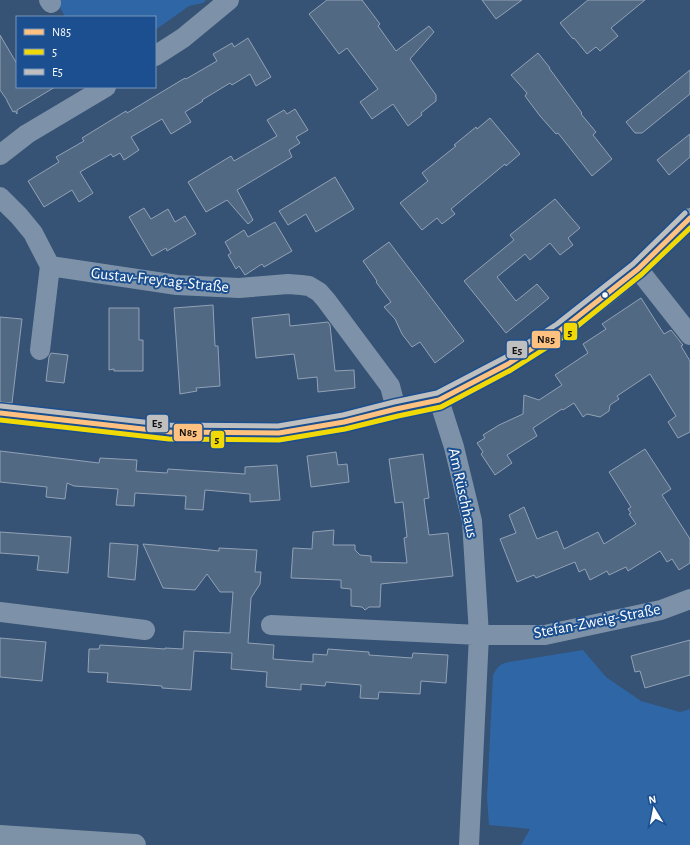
<svg xmlns="http://www.w3.org/2000/svg" width="690" height="845" viewBox="0 0 690 845" font-family="'Alegreya Sans',sans-serif">
<style>
.green{fill:#2f66a5}
.building{fill:#526984;stroke:#92a2b6}
.lines{fill:none;stroke-linecap:round;stroke-linejoin:round}
.street{stroke:#7d92a8;stroke-width:20}
.highway{stroke:#7e92a7;stroke-width:22}
.bus-1-casing{stroke:#1b4f8f;stroke-width:8}
.bus-2-casing{stroke:#1b4f8f;stroke-width:8}
.bus-3-casing{stroke:#1b4f8f;stroke-width:8}
.bus-1{stroke:#ffc180;stroke-width:5}
.bus-2{stroke:#f1d907;stroke-width:5}
.bus-3{stroke:#bfbfbf;stroke-width:5}
.bus-dot{fill:#fff;stroke:#1b4f8f;stroke-width:1.5}
.labels{text-anchor:middle;dominant-baseline:central;stroke-width:4;stroke-linejoin:round;paint-order:stroke}
.street-label{font-size:16px;fill:#fff;stroke:#1b4f8f}
.line-badge{stroke:#1b4f8f;stroke-width:1.5}
.pale-badge-label{font-size:11px;text-anchor:middle;font-weight:bold;fill:#111}
</style>
<rect width="100%" height="100%" fill="#365274"/>
<path class="green" d="M 56,0 L 206,0 L 203,3 L 189,6 L 178,14 L 155,30 L 155,17 L 65,17 Z
M 583,650 L 606,677 L 641,701 L 680,712 L 690,709 L 690,845 L 521,845 L 530,829 L 489,825 L 487,798 L 493,675 C 498,666 500,664 509,662 Z"/>
<path class="building" d="M 327,0 L 362,0 L 380,24 L 378,26 L 396,51 L 429,26 L 434,32 L 410,59 L 436,95 L 436,101 L 421,113 L 422,115 L 408,126 L 393,104 L 372,119 L 360,102 L 378,89 L 347,48 L 339,54 L 309,14 Z
M 482,0 L 522,0 L 496,19 Z
M 588,0 L 645,0 L 611,28 L 618,36 L 600,51 L 596,47 L 587,54 L 574,38 L 573,39 L 560,23 Z
M 0,35 L 17,64 L 17,87 L 55,87 L 17,110 L 17,114 L 15,111 L 13,112 L 7,101 L 7,100 L 0,90 Z
M 248,38 L 271,77 L 256,86 L 250,74 L 232,85 L 230,83 L 202,100 L 203,101 L 185,112 L 191,122 L 171,134 L 162,119 L 131,137 L 139,150 L 124,160 L 120,153 L 113,157 L 111,154 L 80,172 L 93,193 L 79,202 L 72,190 L 44,207 L 28,181 L 59,162 L 56,157 L 84,141 L 82,138 L 126,111 L 127,113 L 185,78 L 186,79 L 217,61 L 213,54 L 232,43 L 234,47 Z
M 538,53 L 550,68 L 549,68 L 582,113 L 581,114 L 596,132 L 593,135 L 612,159 L 592,176 L 558,133 L 556,134 L 540,116 L 525,96 L 527,93 L 511,75 Z
M 690,70 L 690,94 L 642,133 L 635,133 L 626,122 Z
M 295,109 L 308,130 L 296,137 L 300,143 L 289,150 L 292,157 L 237,190 L 253,220 L 248,224 L 227,200 L 206,212 L 188,182 L 231,156 L 234,161 L 277,136 L 267,120 L 284,110 L 287,114 Z
M 490,118 L 520,154 L 506,166 L 505,164 L 451,209 L 455,214 L 442,224 L 437,218 L 422,230 L 400,203 L 428,181 L 422,173 L 456,146 L 454,145 L 476,127 L 477,129 Z
M 690,134 L 690,157 L 669,175 L 657,160 Z
M 335,177 L 354,209 L 316,232 L 306,214 L 288,225 L 279,211 Z
M 555,199 L 580,228 L 568,238 L 573,245 L 560,255 L 550,243 L 530,260 L 525,254 L 497,277 L 516,301 L 537,284 L 549,298 L 506,333 L 464,281 L 514,240 L 510,235 Z
M 144,208 L 151,219 L 168,209 L 175,222 L 185,216 L 196,234 L 167,251 L 166,248 L 152,256 L 129,217 Z
M 275,222 L 292,251 L 264,267 L 262,264 L 245,275 L 239,266 L 236,269 L 228,255 L 231,253 L 225,242 L 244,230 L 248,237 Z
M 389,242 L 464,341 L 435,363 L 420,342 L 412,347 L 402,334 L 395,319 L 384,307 L 391,302 L 376,282 L 377,281 L 363,261 Z
M 641,298 L 664,334 L 671,330 L 683,345 L 681,346 L 690,361 L 690,432 L 678,438 L 668,422 L 676,416 L 650,374 L 617,396 L 619,399 L 610,405 L 609,411 L 600,417 L 587,414 L 583,417 L 574,403 L 563,410 L 562,409 L 533,428 L 537,436 L 507,455 L 512,463 L 495,475 L 481,454 L 483,452 L 477,443 L 485,438 L 483,435 L 499,425 L 523,414 L 524,395 L 539,400 L 562,385 L 555,375 L 588,353 L 583,344 L 606,329 L 602,324 Z
M 213,305 L 215,346 L 218,346 L 220,386 L 196,388 L 197,391 L 180,394 L 174,308 Z
M 109,308 L 139,308 L 139,340 L 143,340 L 143,371 L 114,371 L 114,369 L 109,370 Z
M 289,314 L 290,326 L 328,322 L 330,325 L 335,371 L 354,370 L 355,388 L 318,392 L 317,377 L 298,379 L 294,354 L 256,358 L 252,318 Z
M 0,317 L 22,319 L 12,403 L 0,402 Z
M 51,353 L 68,355 L 64,383 L 46,381 L 49,357 Z
M 645,449 L 671,489 L 662,495 L 690,539 L 690,563 L 679,570 L 672,559 L 667,562 L 660,551 L 628,571 L 626,567 L 609,575 L 607,571 L 590,580 L 585,569 L 579,572 L 575,562 L 536,578 L 534,575 L 517,582 L 500,539 L 516,533 L 509,515 L 524,507 L 537,539 L 557,531 L 564,549 L 598,532 L 604,544 L 636,524 L 629,514 L 631,513 L 628,509 L 631,507 L 609,472 Z
M 0,451 L 99,463 L 100,458 L 137,460 L 136,471 L 167,473 L 168,469 L 245,474 L 245,467 L 277,465 L 280,500 L 250,502 L 250,494 L 205,490 L 203,510 L 185,509 L 186,496 L 135,493 L 134,506 L 116,505 L 118,489 L 74,486 L 67,483 L 65,499 L 46,497 L 47,487 L 0,482 Z
M 336,452 L 338,465 L 347,464 L 349,482 L 311,487 L 307,456 Z
M 423,454 L 429,498 L 424,499 L 429,535 L 448,533 L 453,576 L 381,584 L 380,607 L 369,607 L 365,610 L 362,607 L 351,606 L 351,589 L 341,588 L 341,580 L 291,578 L 293,548 L 312,549 L 313,532 L 334,530 L 333,545 L 355,545 L 355,550 L 360,555 L 371,556 L 371,562 L 407,563 L 404,538 L 407,537 L 403,502 L 395,503 L 389,459 Z
M 0,532 L 71,537 L 68,573 L 37,570 L 39,556 L 0,553 Z
M 110,543 L 138,545 L 135,580 L 108,577 Z
M 143,544 L 200,549 L 219,551 L 219,548 L 257,550 L 255,572 L 261,572 L 260,584 L 251,598 L 248,643 L 274,645 L 273,659 L 313,662 L 313,654 L 327,655 L 328,649 L 369,652 L 369,655 L 412,658 L 413,653 L 448,655 L 446,683 L 421,681 L 420,694 L 379,692 L 378,699 L 360,698 L 361,685 L 326,682 L 325,686 L 301,684 L 301,690 L 266,687 L 267,672 L 231,669 L 232,653 L 194,651 L 191,690 L 162,688 L 162,686 L 107,682 L 108,673 L 88,672 L 89,649 L 99,649 L 100,645 L 151,648 L 165,649 L 165,648 L 183,649 L 184,631 L 230,633 L 233,592 L 220,592 L 207,574 L 195,590 L 163,588 Z
M 0,638 L 46,642 L 42,681 L 0,677 Z
M 690,640 L 690,675 L 645,688 L 640,671 L 635,672 L 631,656 Z"/>
<g class="lines">
<path class="street" d="M 49,0 L 51,3
M 155,56 L 183,38 L 229,0
M 0,155 L 27,134 L 106,87
M 0,197 L 19,216 L 33,233 L 50,266 L 177,285 L 239,288 L 288,284 L 301,285 L 309,286 L 319,292 L 326,300 L 390,386 L 396,409
M 638,269 L 690,335
M 40,350 L 50,266
M 439,400 L 454,447 L 472,521 L 479,635 L 469,845
M 0,413 L 170,432 L 279,433 L 344,422 L 396,409 L 439,400 L 508,364 L 561,330 L 605,296 L 638,269 L 690,218
M 0,612 L 145,630
M 271,625 L 479,635 L 545,635 L 661,610 L 690,599"/>
<path class="highway" d="M 0,836 L 135,845"/>
<defs>
<path id="bus-1" d="M 0,413 L 170,432 L 279,433 L 344,422 L 396,409 L 439,400 L 508,364 L 561,330 L 638,269 L 690,218"/>
<path id="bus-2" d="M 0,420 L 169,439 L 279,440 L 345,429 L 398,416 L 441,407 L 511,370 L 565,336 L 642,274 L 690,228"/>
<path id="bus-3" d="M 1,406 L 170,425 L 278,426 L 343,415 L 394,402 L 437,393 L 504,358 L 557,324 L 633,264 L 685,213"/>
</defs>
<use href="#bus-1" class="bus-1-casing"/>
<use href="#bus-2" class="bus-2-casing"/>
<use href="#bus-3" class="bus-3-casing"/>
<use href="#bus-1" class="bus-1"/>
<use href="#bus-2" class="bus-2"/>
<use href="#bus-3" class="bus-3"/>
</g>
<circle class="bus-dot" cx="605" cy="295" r="3.5"/>
<g class="labels">
<g class="street-label">
<text transform="translate(160 280) rotate(6)">Gustav-Freytag-Straße</text>
<text transform="translate(463 493) rotate(78)">Am Rüschhaus</text>
<text transform="translate(597 621) rotate(-11)">Stefan-Zweig-Straße</text>
</g>
</g>
<g class="line-badge">
<rect x="563" y="322" width="15" height="19" rx="4" fill="#f1d907"/>
<rect x="531" y="330" width="30" height="19" rx="4" fill="#ffc180"/>
<rect x="506" y="340" width="22" height="19" rx="4" fill="#bfbfbf"/>
<rect x="146" y="414" width="23" height="19" rx="4" fill="#bfbfbf"/>
<rect x="173" y="423" width="30" height="19" rx="4" fill="#ffc180"/>
<rect x="210" y="430" width="15" height="19" rx="4" fill="#f1d907"/>
</g>
<g class="pale-badge-label">
<text x="570" y="336">5</text>
<text x="546" y="343">N85</text>
<text x="517" y="354">E5</text>
<text x="157" y="427">E5</text>
<text x="188" y="436">N85</text>
<text x="217" y="443">5</text>
</g>
<rect x="16" y="16" width="140" height="72" fill="#1b4f8f" stroke="#7695bc"/>
<rect x="24" y="29" width="20" height="6" fill="#ffc180" stroke="#7695bc"/>
<text x="52" y="36" font-size="12" fill="#ffffff">N85</text>
<rect x="24" y="49" width="20" height="6" fill="#f1d907" stroke="#7695bc"/>
<text x="52" y="56" font-size="12" fill="#ffffff">5</text>
<rect x="24" y="69" width="20" height="6" fill="#bfbfbf" stroke="#7695bc"/>
<text x="52" y="76" font-size="12" fill="#ffffff">E5</text>
<g transform="translate(654 809) rotate(350)" stroke="#1b4f8f" stroke-width="3" paint-order="stroke">
<path d="M0-3L7 15L0 10L-7 15Z" fill="#ffffff"/>
<text y="-6" font-size="11" font-weight="bold" text-anchor="middle" fill="#ffffff">N</text>
</g>
</svg>
